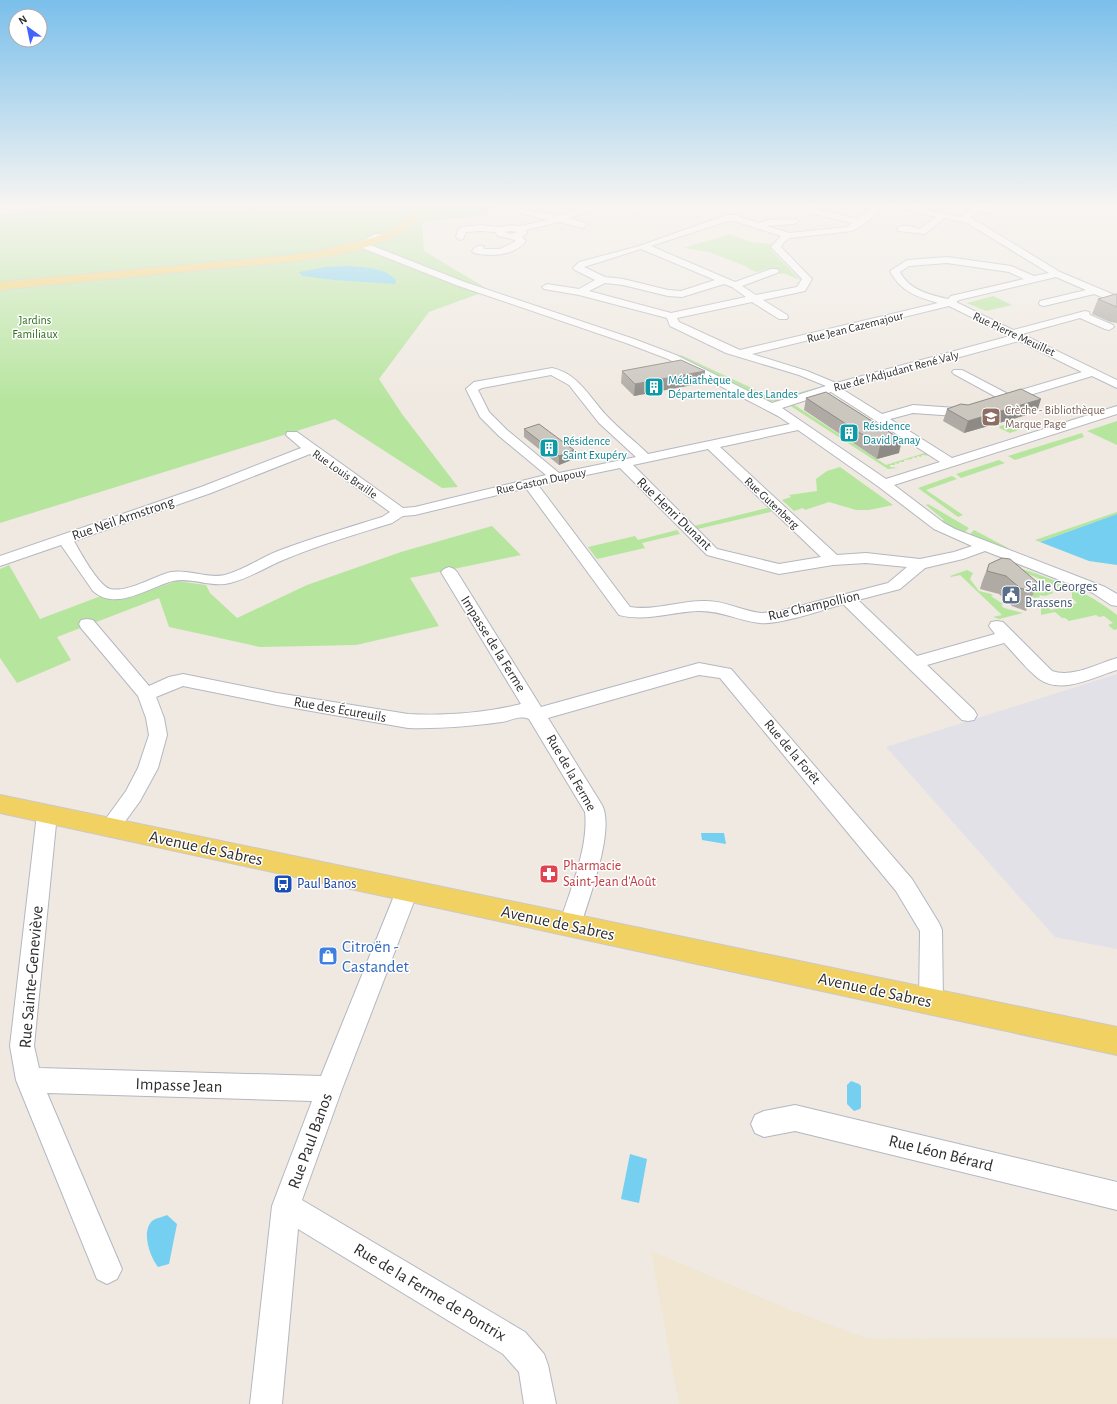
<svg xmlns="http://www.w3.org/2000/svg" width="1117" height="1404" viewBox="0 0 1117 1404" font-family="'Alegreya Sans',sans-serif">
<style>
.industrial{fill:#e3e1e8}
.education{fill:#f0e6d1}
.green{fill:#b6e59e}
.water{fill:#75cff0}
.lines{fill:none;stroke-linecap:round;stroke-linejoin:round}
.minor-casing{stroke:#b4b7c1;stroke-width:2}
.major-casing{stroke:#c9c9c9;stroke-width:2}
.minor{fill:#fff;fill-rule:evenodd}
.major{fill:#f2d163;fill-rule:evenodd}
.wall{fill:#afaba4}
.shaded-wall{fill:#8e8b86}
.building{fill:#cbc7bf;stroke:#8e8b86}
.labels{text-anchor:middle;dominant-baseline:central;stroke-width:3;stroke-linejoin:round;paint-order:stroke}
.far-park-label{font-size:12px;fill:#2c6e1b;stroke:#fff}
.far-street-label{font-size:12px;fill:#2e2e2e;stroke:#fff}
.far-culture-label{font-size:12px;fill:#0d838f;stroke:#fff;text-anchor:start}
.far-education-label{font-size:12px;fill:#785e54;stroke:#fff;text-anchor:start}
.street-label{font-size:14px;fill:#2e2e2e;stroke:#fff}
.service-label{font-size:14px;fill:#4e5e75;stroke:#fff;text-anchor:start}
.health-label{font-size:14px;fill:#be3a42;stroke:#fff;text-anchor:start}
.transit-label{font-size:14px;fill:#164399;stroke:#fff;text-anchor:start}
.near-street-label{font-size:17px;fill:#2e2e2e;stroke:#fff}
.near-shop-label{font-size:17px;fill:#366cbe;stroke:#fff;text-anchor:start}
</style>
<rect width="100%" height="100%" fill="#efe9e1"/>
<path class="industrial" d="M 1117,674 L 1117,949 L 1055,937 L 886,747 Z"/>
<path class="education" d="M 651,1251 L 788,1309 L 869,1339 L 1117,1338 L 1117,1404 L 679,1404 Z"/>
<path class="green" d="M 48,206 L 497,206 L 483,216 L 426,221 L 422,224 L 424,251 L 489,290 L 429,312 L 379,379 L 402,414 L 458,487 L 442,488 L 335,419 L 0,523 L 0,215 Z
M 730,234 L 750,242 L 771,244 L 770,247 L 772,251 L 800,280 L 783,273 L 781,274 L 766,269 L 757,272 L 747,268 L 748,267 L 709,252 L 684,248 C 699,242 715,240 730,234 Z
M 993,296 L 1012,305 L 986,311 L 967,303 Z
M 681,355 L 758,391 L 772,400 L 827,385 L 777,401 L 771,401 L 762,399 L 763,397 L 688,361 L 685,362 L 675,358 Z
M 793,404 L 886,465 L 928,452 L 934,456 L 922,455 L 921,457 L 917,456 L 917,458 L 913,457 L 912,459 L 904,460 L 904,462 L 899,462 L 899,464 L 895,463 L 895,465 L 890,465 L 890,467 L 898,468 L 888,469 L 789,405 Z
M 1117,421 L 1117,445 L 1087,431 Z
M 1016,422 L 1024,428 L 1010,433 L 999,428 L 1000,426 Z
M 1082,433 L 1084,437 L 1015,460 L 1008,456 Z
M 999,460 L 1005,463 L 961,478 L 956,474 Z
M 840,467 L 893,505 L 869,510 L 856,510 L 829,502 L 805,510 L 803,508 L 794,511 L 782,500 L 791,497 L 789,495 L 817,491 L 816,479 L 827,471 Z
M 952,476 L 957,479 L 926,490 L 963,515 L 958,517 L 918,488 Z
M 928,504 L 969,528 L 963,534 L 938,522 L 944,520 L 926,505 Z
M 771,507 L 775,511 L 698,529 L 694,526 Z
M 1117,512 L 1117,514 L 1040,542 L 1035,540 Z
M 492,526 L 521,555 L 410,578 L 439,626 L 356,645 L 260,647 L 169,627 L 159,598 L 57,637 L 71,660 L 17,683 L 0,658 L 0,569 L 9,565 L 40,619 L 101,596 L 110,599 L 126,598 L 177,581 L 206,585 L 210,593 L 237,618 L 307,585 L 401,552 Z
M 677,530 L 680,534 L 642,543 L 645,548 L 597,559 L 588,547 L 635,536 L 638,540 Z
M 974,530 L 1008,548 L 1006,550 L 968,536 Z
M 1003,563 C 1042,575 1085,589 1117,615 L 1117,629 L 1114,630 L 1108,625 L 1113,623 L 1104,616 L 1099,617 L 1096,615 L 1069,621 L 1065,618 L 1062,618 L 1055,612 L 1041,615 L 1041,604 L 1044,603 L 1051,610 L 1077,603 L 1072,598 L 1072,593 Z
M 967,570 L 973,573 L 970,579 L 979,591 L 991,594 L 993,595 L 991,596 L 1003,604 L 1001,605 L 1004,608 L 1023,613 L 999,619 L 993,617 L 1002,615 L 960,575 L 951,577 L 950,576 Z
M 1029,581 L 1051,590 L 1053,593 L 1045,596 L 1039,595 L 1040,597 L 1034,598 L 1030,594 Z"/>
<path class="water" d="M 349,266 C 367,268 384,267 396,280 L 395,284 L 334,280 L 302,276 L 299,272 L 326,267 Z
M 1117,514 L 1117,565 L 1089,561 L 1040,542 Z
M 701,833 L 724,833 L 726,844 L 702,840 Z
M 851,1081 L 859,1084 L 861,1086 L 861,1107 L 860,1109 L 854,1111 L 847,1104 L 847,1085 Z
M 630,1154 L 647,1159 L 639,1203 L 621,1199 Z
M 167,1215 L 177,1224 L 169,1264 L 158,1267 C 150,1257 141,1232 152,1221 C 156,1218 163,1217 167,1215 Z"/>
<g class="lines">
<defs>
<path id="minor" d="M 522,206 L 528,206 L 529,208 L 528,210 L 531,211 L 559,216 L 590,206 L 604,206 L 569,218 L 585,223 L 586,225 L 585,227 L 582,228 L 560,222 L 526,230 L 527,233 L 522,237 L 526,241 C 514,256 491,257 474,253 L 472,251 C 475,247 478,245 483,246 L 484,249 L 500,249 L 516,241 L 512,239 L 498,236 L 495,232 L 480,231 L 466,232 L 463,239 L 460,240 L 456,237 L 458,230 L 462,227 L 480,225 L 500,227 L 511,225 L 520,226 L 548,220 L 517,212 L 516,210 ZM 511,231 L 518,232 L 511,234 L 504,232 Z
M 623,206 L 636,206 L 642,210 L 638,213 Z
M 876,206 L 886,206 L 864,224 L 852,231 L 790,238 L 784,242 L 781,247 L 812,279 L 805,291 L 763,300 L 787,315 L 788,317 L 787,319 L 779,319 L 752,302 L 677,318 L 679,322 L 740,350 L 938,303 C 917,297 900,291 890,271 L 907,260 L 947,257 L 1011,266 L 1034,276 L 1049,273 L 967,223 L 944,218 L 925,234 L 898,231 L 897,229 C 903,223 912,227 920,229 L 936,217 L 891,206 L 909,206 L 961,217 L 974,206 L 991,209 L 992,211 L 991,213 L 978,211 L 970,217 L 1060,272 L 1117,296 L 1117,303 L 1094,294 L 1044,306 L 1040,305 L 1039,303 L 1040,301 L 1086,290 L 1056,277 L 959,300 L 956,302 L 1013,330 L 1085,311 L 1089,312 L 1090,315 L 1113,325 L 1114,327 L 1109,330 L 1105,329 L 1080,318 L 1022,334 L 1117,380 L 1117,388 L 1092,376 L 1004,403 L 1000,402 L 998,398 L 954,374 L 952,372 L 954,370 L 962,370 L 1008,394 L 1082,372 L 1019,341 L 842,389 L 882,414 L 913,405 L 956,408 L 970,406 L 974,407 L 976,410 L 974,413 L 956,416 L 913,413 L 890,419 L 952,458 L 1117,406 L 1117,414 L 894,485 L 944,523 L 955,529 L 1105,587 L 1117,594 L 1117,606 L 1111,605 L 1093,593 L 985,551 L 963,559 L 925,568 L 900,589 L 858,600 L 917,656 L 995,634 L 989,626 L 991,622 L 997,621 L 1003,622 L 1052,671 C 1072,678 1097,664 1117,658 L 1117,670 C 1094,677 1062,695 1039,679 C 1026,669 1015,654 1004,643 L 927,665 L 974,710 L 977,715 L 974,720 L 968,721 L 962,720 L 843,604 C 823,610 779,625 760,623 C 739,621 720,610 698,611 C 671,612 646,622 619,615 L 526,488 L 415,515 L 403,516 L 392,523 C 357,534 322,544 288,558 C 269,565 251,578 230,583 C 211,588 192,577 173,581 C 149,587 116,612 93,591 L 61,545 L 0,566 L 0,556 L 201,487 L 301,448 L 286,435 L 287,432 L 297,432 L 403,508 L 415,507 L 546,475 L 499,436 L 480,417 L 466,389 L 474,382 L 552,368 C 579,374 589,397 607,416 C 620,430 635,441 648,454 L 790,424 L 778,416 L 668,359 L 626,343 L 456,285 L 357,246 L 355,244 L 375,234 L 381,234 L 382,236 L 379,240 L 368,244 L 462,281 L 634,339 L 676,355 L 772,403 L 826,386 L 799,375 L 726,353 L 670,326 L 667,318 L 579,295 L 544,289 L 542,287 L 547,284 L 579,289 L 595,280 L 575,270 L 573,268 L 579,262 L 639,246 L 727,215 L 735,215 L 759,223 L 769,220 L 797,219 L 798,221 L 794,224 L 767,226 L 789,233 L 847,227 L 852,223 L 809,213 L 808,211 L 809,209 L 812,208 L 858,219 ZM 728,221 L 734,221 L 781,236 L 771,247 L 802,279 L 797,287 L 756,295 L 742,286 L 777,273 L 779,271 L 777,269 L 771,269 L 735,282 L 651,246 ZM 641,249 L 715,280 L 681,291 L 668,290 L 623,279 L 605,277 L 584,267 ZM 947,263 L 1009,272 L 1024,279 L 951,296 L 948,299 C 930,295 909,290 900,272 L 909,266 ZM 605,283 L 623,285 L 668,296 L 682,297 L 724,284 L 732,287 L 746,297 L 671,313 L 589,291 ZM 949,306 L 1010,336 L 836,383 L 807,371 L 752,354 ZM 551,375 L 569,385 L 599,423 L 636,457 L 559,473 L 507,430 L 489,412 L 478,390 L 482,388 ZM 831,392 L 940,462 L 886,479 L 782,408 ZM 798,430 L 879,487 L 934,529 L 972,546 L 954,552 L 920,559 L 866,553 L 837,555 L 720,447 ZM 708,449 L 821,557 L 779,564 L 717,549 L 633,465 ZM 310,454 L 390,512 L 382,517 C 347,528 312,538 278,551 C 260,558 244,570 225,575 C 208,579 189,569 171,572 C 154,576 128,593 110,589 C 98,585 80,552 74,541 L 211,493 ZM 620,468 L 707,555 L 779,574 L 833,565 L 866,563 L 907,567 L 888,583 L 776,612 C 771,612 766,613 761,613 C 742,611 725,601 707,601 C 681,600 656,611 630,607 L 538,485 Z
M 449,567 L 454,569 L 457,572 L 541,707 L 699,663 L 731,669 L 912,879 L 939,923 L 942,930 L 943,1002 L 939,1010 L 931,1013 L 923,1010 L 919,1002 L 920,931 L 896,891 L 720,678 L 699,675 L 548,718 L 602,805 C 615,830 589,898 581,925 L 578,932 L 570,935 L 562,932 L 559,925 C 570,891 589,847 585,812 L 529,719 C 520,715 512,720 502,722 C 471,726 439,729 408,728 L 277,705 L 183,686 L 156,697 L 164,718 L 167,735 L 158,768 L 140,801 L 116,834 L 109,836 L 102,834 L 99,828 L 126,791 L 138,768 L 149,735 L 146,718 L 138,696 L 81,628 L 79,624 L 81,620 L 87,619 L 93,620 L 149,686 L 169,677 L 183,674 L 277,693 L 408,714 C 445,716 485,713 521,704 L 441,572 L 444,569 Z
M 47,806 L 54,808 L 57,814 L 34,1046 L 39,1068 L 321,1076 L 396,891 L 399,885 L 407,882 L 415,885 L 418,891 L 342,1089 L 302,1200 L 525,1332 L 544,1354 L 548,1365 L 556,1404 L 524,1404 L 519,1372 L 503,1354 L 298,1229 L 282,1404 L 250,1404 L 272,1206 L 312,1101 L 47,1093 L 122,1269 L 117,1279 L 107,1284 L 97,1279 L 16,1080 L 10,1046 L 37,814 L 40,808 Z
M 795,1105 L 1117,1182 L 1117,1210 L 795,1131 L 764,1137 L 755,1133 L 751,1124 L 755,1115 L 764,1111 Z"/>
<path id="major" d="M 417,211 L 421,212 L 422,214 C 412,228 399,235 383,241 C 333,261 276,263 223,268 C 149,275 74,282 0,290 L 0,282 L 290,255 L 321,250 L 375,237 L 391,230 L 405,222 L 413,212 Z
M 0,795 L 1117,1027 L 1117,1055 L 0,813 Z"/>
</defs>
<use href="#minor" class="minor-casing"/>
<use href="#major" class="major-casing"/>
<use href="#minor" class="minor"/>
<use href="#major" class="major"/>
</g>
<path class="wall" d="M 1117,294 L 1117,323 L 1110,322 L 1092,314 L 1098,299 Z
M 622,371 L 705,371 L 703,383 L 634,396 L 621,383 Z
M 806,398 L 899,453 L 877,459 L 804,410 Z
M 947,409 L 1037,412 L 964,433 L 943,421 Z
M 524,429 L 574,459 L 559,465 L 524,437 Z
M 989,564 L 1034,592 L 1026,611 L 1012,606 L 999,594 L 980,589 L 982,582 Z"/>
<path class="shaded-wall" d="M 705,371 L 703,383 L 634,396 L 635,384 Z
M 1041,399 L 1037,412 L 964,433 L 968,421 Z
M 902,440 L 899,453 L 877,459 L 880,446 Z
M 574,450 L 574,459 L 559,465 L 559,456 Z"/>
<path class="building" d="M 1116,294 L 1117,294 L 1117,307 L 1098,299 Z
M 681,360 L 705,371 L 635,384 L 622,371 Z
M 1021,389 L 1041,399 L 968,421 L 947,409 L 961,404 L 968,405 Z
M 826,392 L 902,440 L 880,446 L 806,398 Z
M 539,424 L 574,450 L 559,456 L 524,429 Z
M 1002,558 L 1010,559 L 1037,582 L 1034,592 L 1020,588 L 1006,576 L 987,571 L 989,564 Z"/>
<linearGradient id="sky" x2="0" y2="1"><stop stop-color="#7abfeb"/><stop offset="0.51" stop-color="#f8f5f2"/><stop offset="1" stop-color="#f8f5f2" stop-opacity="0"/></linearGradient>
<rect width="1117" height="403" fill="url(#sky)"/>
<defs>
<symbol id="building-square" viewBox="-11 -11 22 22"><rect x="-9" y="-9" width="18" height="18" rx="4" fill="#0f9aa8" stroke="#fff"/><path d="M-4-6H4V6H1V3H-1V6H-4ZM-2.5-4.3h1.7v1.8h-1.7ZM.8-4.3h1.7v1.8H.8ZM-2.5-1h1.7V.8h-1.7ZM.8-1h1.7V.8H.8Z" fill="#fff"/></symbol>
<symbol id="school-square" viewBox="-11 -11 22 22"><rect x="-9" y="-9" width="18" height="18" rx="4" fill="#8d6e63" stroke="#fff"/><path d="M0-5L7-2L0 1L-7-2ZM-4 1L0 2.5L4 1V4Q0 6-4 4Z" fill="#fff"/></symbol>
<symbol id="civic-square" viewBox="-11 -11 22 22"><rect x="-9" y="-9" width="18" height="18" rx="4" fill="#5c6f8a" stroke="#fff"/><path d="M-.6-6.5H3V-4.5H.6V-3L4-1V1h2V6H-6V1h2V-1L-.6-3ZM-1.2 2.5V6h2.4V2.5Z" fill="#fff"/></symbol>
<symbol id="pharmacy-square" viewBox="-11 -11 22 22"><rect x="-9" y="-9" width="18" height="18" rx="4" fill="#e0444e" stroke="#fff"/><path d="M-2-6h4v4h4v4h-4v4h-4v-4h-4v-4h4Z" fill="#fff"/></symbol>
<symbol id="bus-square" viewBox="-11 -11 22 22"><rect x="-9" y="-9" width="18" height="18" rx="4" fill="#1a4fb4" stroke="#fff"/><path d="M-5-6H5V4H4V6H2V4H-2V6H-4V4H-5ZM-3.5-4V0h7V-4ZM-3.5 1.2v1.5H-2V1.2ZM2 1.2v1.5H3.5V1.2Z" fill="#fff"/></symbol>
<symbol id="shop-square" viewBox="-11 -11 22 22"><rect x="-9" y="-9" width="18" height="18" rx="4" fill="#3f7fe0" stroke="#fff"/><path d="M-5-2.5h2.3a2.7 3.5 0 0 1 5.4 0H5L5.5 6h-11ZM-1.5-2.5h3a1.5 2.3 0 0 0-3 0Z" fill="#fff"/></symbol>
</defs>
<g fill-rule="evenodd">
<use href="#building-square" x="643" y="376" width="22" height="22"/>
<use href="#school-square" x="980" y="406" width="22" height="22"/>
<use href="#building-square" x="838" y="422" width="22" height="22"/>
<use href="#building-square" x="538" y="437" width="22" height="22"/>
<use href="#civic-square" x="1000" y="584" width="22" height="22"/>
<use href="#pharmacy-square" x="538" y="863" width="22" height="22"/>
<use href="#bus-square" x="272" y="873" width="22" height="22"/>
<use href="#shop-square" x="317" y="945" width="22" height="22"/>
</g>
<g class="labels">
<g class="far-park-label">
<text x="35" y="320">Jardins<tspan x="35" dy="14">Familiaux</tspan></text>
</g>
<g class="far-street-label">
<text transform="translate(855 327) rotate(-14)">Rue Jean Cazemajour</text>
<text transform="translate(1014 334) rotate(25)">Rue Pierre Meuillet</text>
<text transform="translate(896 371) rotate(-15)">Rue de l'Adjudant René Valy</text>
<text transform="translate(345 474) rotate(35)">Rue Louis Braille</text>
<text transform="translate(541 481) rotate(-12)">Rue Gaston Dupouy</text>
<text transform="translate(772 503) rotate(43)">Rue Gutenberg</text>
</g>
<g class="far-culture-label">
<text x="668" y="380">Médiathèque<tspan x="668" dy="14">Départementale des Landes</tspan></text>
<text x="863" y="426">Résidence<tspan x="863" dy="14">David Panay</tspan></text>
<text x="563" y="441">Résidence<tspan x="563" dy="14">Saint Exupéry</tspan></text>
</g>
<g class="far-education-label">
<text x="1005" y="410">Crèche - Bibliothèque<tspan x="1005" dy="14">Marque Page</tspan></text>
</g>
<g class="street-label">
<text transform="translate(674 514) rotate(44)">Rue Henri Dunant</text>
<text transform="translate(123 519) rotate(-19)">Rue Neil Armstrong</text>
<text transform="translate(814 606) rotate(-13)">Rue Champollion</text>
<text transform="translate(493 644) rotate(58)">Impasse de la Ferme</text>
<text transform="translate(340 710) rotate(10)">Rue des Écureuils</text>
<text transform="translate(792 752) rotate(50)">Rue de la Forêt</text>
<text transform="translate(571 773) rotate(60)">Rue de la Ferme</text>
</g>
<g class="service-label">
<text x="1025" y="587">Salle Georges<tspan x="1025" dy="16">Brassens</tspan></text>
</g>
<g class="health-label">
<text x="563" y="866">Pharmacie<tspan x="563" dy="16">Saint-Jean d'Août</tspan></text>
</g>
<g class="transit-label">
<text x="297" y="884">Paul Banos</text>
</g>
<g class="near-street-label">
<text transform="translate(206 848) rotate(12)">Avenue de Sabres</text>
<text transform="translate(558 923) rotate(12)">Avenue de Sabres</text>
<text transform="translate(31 977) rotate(-85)">Rue Sainte-Geneviève</text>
<text transform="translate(875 990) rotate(12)">Avenue de Sabres</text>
<text transform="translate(179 1085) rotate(2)">Impasse Jean</text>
<text transform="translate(310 1141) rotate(-70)">Rue Paul Banos</text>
<text transform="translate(941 1153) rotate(14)">Rue Léon Bérard</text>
<text transform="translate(430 1292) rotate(31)">Rue de la Ferme de Pontrix</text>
</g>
<g class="near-shop-label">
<text x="342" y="946">Citroën -<tspan x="342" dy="20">Castandet</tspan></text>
</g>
</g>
<g transform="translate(28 28) rotate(327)"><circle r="19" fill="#ffffff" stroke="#ababab"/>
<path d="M0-3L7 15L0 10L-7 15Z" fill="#4264fb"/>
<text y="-6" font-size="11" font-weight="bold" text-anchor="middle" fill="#2e2e2e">N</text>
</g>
</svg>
